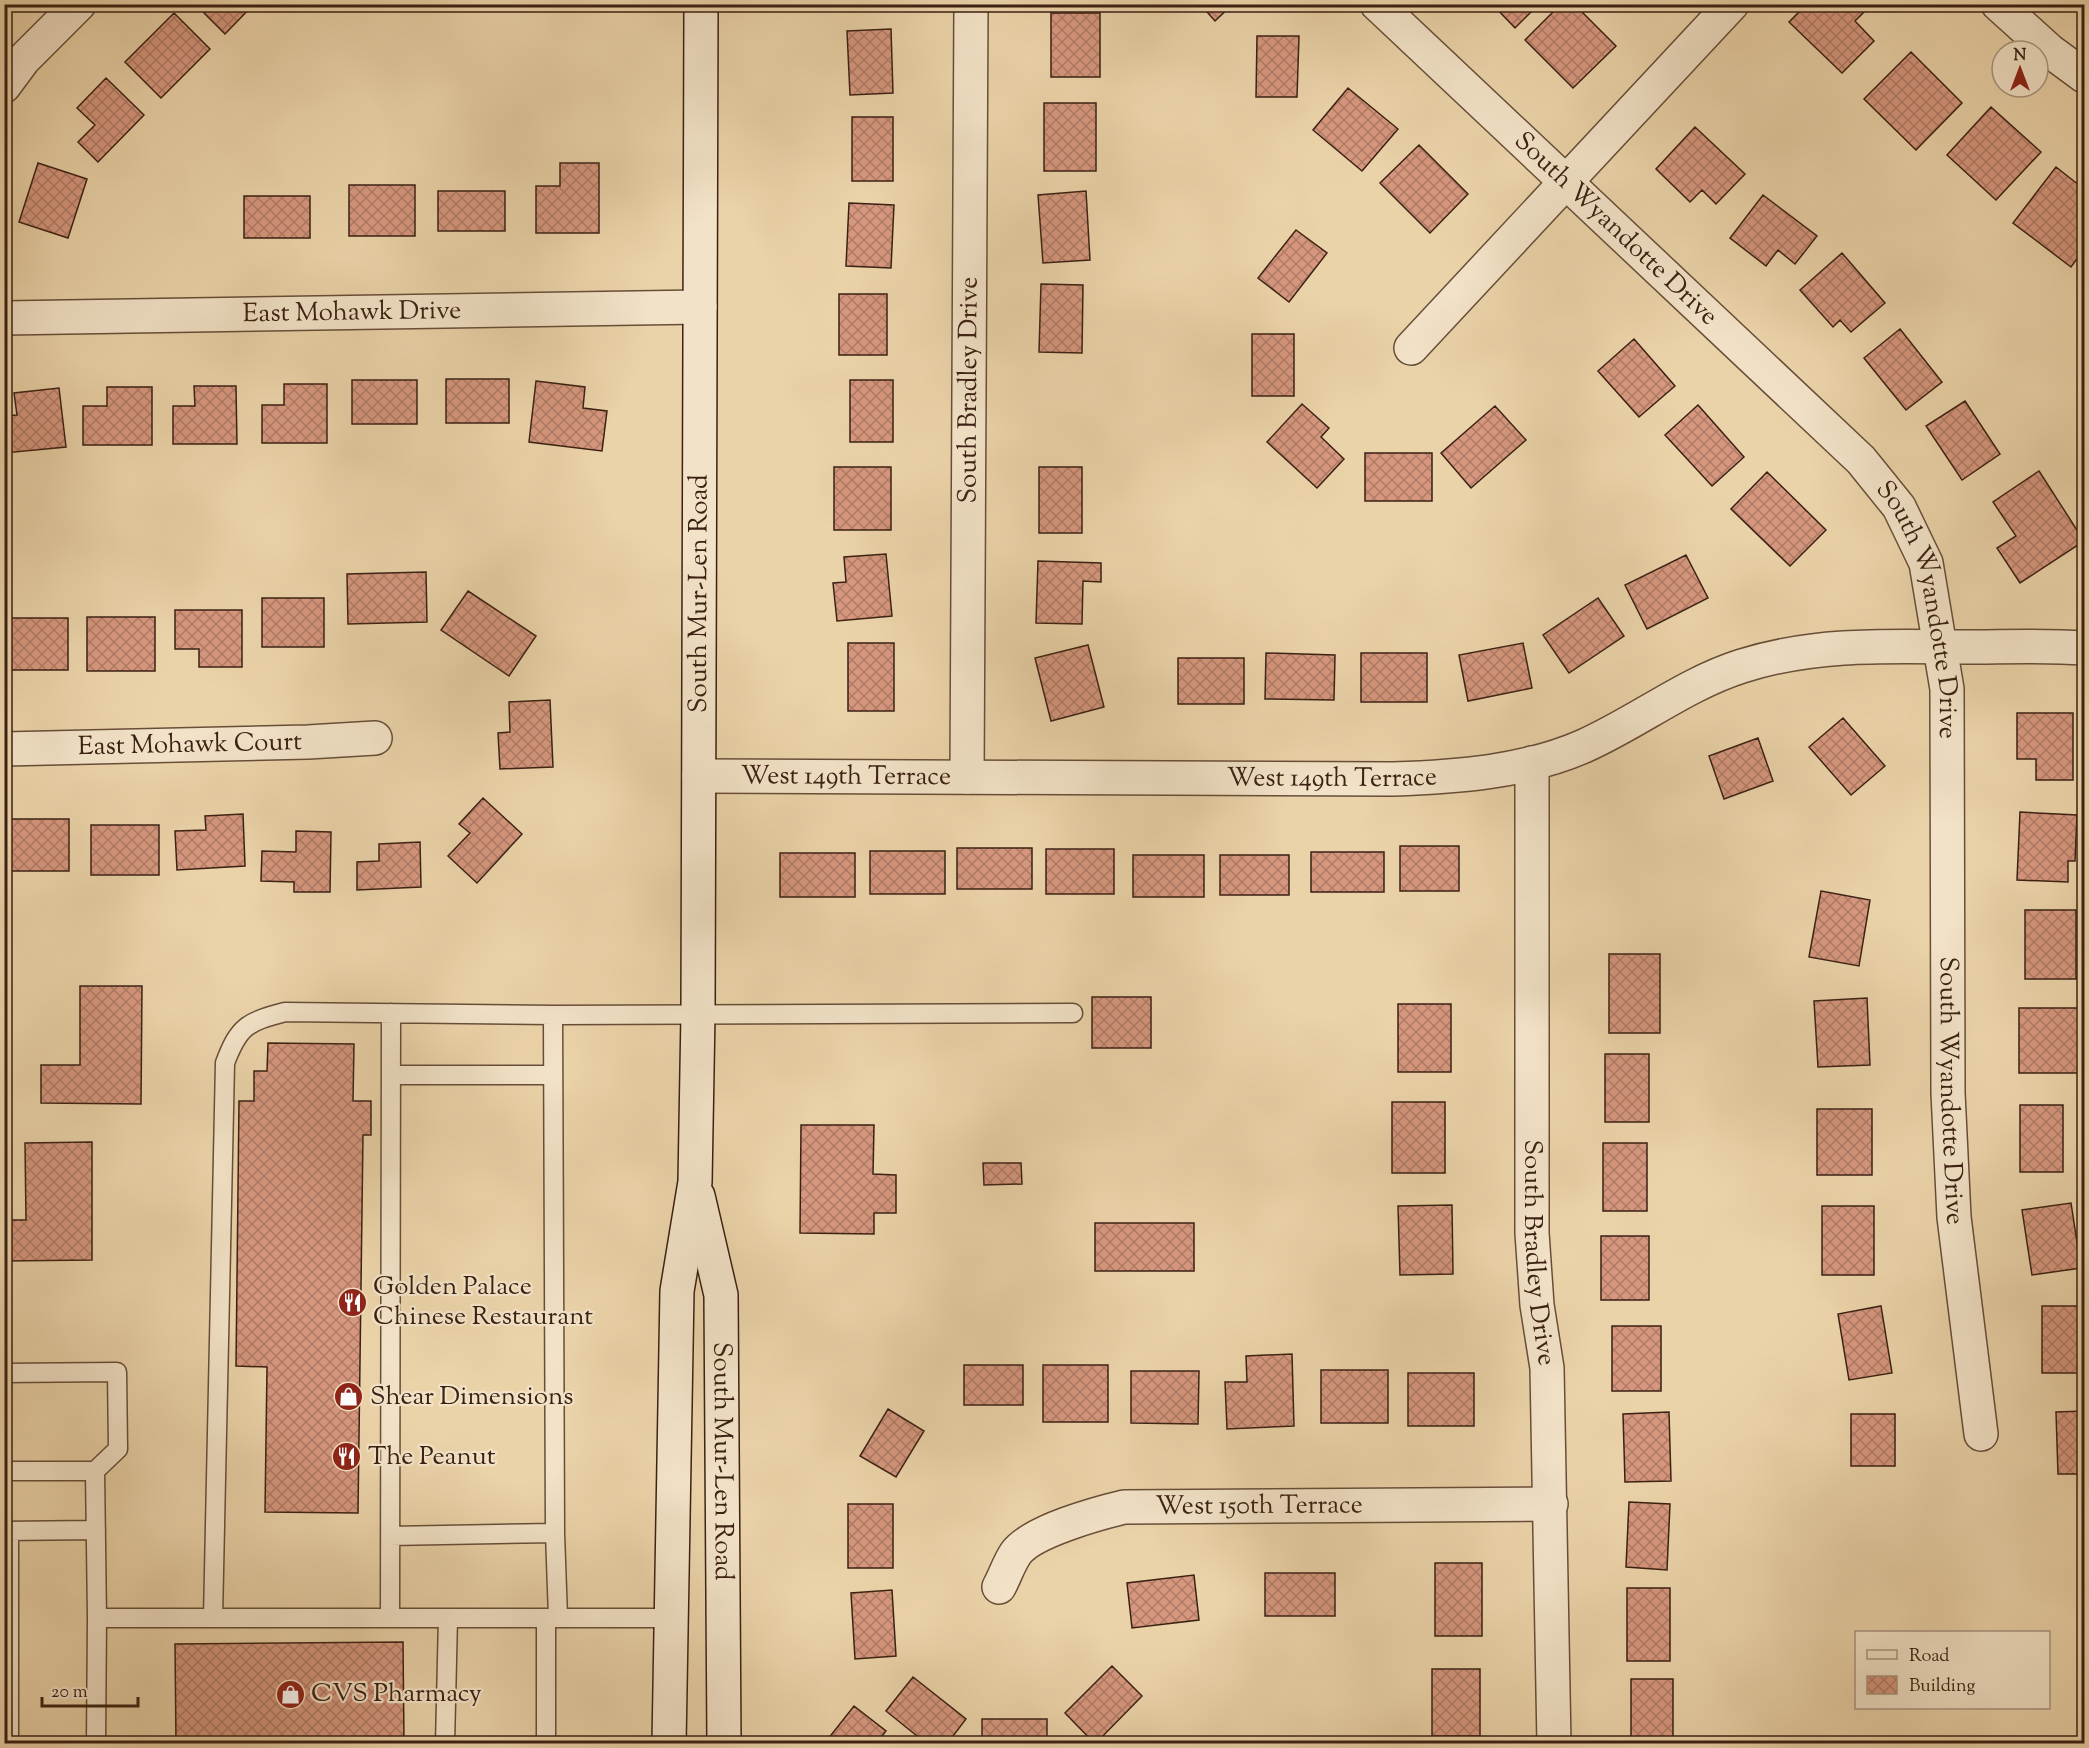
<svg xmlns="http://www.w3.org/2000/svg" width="2089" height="1748" viewBox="0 0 2089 1748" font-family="'Sorts Mill Goudy',serif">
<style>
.building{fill:url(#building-cross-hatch);stroke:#3b2113;stroke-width:1.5}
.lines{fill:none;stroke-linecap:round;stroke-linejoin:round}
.lane-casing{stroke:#674e38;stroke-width:21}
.street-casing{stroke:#674e38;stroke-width:36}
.secondary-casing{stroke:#3b2113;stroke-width:36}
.lane{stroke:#f2e2c7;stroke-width:18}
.street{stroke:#f2e2c7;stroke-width:33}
.secondary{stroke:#f2e2c7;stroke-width:33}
.labels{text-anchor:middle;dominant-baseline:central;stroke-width:4.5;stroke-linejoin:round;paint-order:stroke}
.street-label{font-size:26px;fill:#3b2113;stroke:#f2e2c7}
.poi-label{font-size:26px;fill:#3b2113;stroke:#f2e2c7;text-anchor:start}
</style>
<defs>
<pattern id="building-cross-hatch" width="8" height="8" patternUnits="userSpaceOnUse" patternTransform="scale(1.5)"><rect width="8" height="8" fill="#d6977e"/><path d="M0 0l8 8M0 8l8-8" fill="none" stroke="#af7b66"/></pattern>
</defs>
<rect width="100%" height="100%" fill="#ebd3a9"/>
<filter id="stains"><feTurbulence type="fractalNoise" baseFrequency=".00333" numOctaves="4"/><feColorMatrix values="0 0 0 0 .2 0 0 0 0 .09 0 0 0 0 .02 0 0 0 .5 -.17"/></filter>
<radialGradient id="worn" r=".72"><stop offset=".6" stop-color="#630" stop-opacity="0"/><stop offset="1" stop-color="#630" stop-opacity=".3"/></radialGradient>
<path class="building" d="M 213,4 L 254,4 L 225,34 L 204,13 Z
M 839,4 L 894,4 L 894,8 L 839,8 Z
M 1200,4 L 1233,4 L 1215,21 Z
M 1492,4 L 1539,4 L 1515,28 Z
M 1561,4 L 1574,4 L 1616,46 L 1573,88 L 1525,40 Z
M 1807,4 L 1864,4 L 1868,8 L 1855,21 L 1874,41 L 1842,73 L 1789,22 Z
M 174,13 L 210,49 L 161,98 L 125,62 Z
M 1051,13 L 1100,13 L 1100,77 L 1051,77 Z
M 891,29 L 893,93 L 850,95 L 847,31 Z
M 1257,36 L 1299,36 L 1297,97 L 1256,97 Z
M 1911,52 L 1962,103 L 1916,150 L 1864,99 Z
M 106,78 L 144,115 L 98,162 L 78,142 L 95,125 L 77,108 Z
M 1348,88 L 1398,129 L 1362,171 L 1313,130 Z
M 1044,103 L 1096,103 L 1096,171 L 1044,171 Z
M 1991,107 L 2041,152 L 1996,200 L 1947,155 Z
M 852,117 L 893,117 L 893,181 L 852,181 Z
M 1695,127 L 1745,174 L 1716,204 L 1702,190 L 1690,202 L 1656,169 Z
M 1419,145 L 1468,194 L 1430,233 L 1380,183 Z
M 38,163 L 87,179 L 68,238 L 19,222 Z
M 560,163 L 599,163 L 599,233 L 536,233 L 536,186 L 560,186 Z
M 2056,167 L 2084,189 L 2084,202 L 2077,211 L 2084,217 L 2084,249 L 2071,267 L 2013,223 Z
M 349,185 L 415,185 L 415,236 L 349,236 Z
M 438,191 L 505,191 L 505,231 L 438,231 Z
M 1086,191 L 1090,260 L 1043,263 L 1038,195 Z
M 1763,195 L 1817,236 L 1795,264 L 1778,250 L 1766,266 L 1730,238 Z
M 244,196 L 310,196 L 310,238 L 244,238 Z
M 849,203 L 894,205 L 891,268 L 846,266 Z
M 1296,230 L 1327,253 L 1289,302 L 1258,278 Z
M 1842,253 L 1885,303 L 1851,332 L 1840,320 L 1833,327 L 1800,290 Z
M 1041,284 L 1083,285 L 1082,353 L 1039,352 Z
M 839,294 L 887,294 L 887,355 L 839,355 Z
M 1900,329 L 1942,382 L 1906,410 L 1864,358 Z
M 1252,334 L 1294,334 L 1294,396 L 1252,396 Z
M 1634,339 L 1675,386 L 1639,417 L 1598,371 Z
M 446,379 L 509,379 L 509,423 L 446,423 Z
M 352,380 L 417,380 L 417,424 L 352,424 Z
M 850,380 L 893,380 L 893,442 L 850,442 Z
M 536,381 L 585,387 L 583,408 L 607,411 L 602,451 L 529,442 Z
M 284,384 L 327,384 L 327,443 L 262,443 L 262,405 L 284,405 Z
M 194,386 L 236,386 L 237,444 L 173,444 L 173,406 L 195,406 Z
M 107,387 L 152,387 L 152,445 L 83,445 L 83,406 L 107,406 Z
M 59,388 L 66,447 L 4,453 L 4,416 L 17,415 L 14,393 Z
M 1965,401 L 2000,454 L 1962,480 L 1926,426 Z
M 1302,404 L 1329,428 L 1321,437 L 1344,459 L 1317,488 L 1267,442 Z
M 1698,405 L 1744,457 L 1712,486 L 1665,435 Z
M 1495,406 L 1526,440 L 1471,488 L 1441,453 Z
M 1365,453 L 1432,453 L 1432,501 L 1365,501 Z
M 834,467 L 891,467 L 891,530 L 834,530 Z
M 1039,467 L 1082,467 L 1082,533 L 1039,533 Z
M 2039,471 L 2084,541 L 2020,583 L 1997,548 L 2016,536 L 1993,502 Z
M 1767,472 L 1826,530 L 1790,566 L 1731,509 Z
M 886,554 L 892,616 L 837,621 L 833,583 L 846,582 L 844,557 Z
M 1686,555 L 1708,598 L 1647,629 L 1625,585 Z
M 1038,561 L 1101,563 L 1101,582 L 1083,581 L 1082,624 L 1036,623 Z
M 426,572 L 427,622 L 348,624 L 347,574 Z
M 468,591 L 536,636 L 509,676 L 441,630 Z
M 262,598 L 324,598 L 324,647 L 262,647 Z
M 1598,598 L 1624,636 L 1569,673 L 1543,635 Z
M 175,610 L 242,610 L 242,667 L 199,667 L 199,649 L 175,649 Z
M 87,617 L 155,617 L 155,671 L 87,671 Z
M 4,618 L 68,618 L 68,670 L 4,670 Z
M 848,643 L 894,643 L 894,711 L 848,711 Z
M 1523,643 L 1532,688 L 1468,701 L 1459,655 Z
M 1088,645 L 1104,707 L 1051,721 L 1035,658 Z
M 1266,653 L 1335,655 L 1334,700 L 1265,699 Z
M 1361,653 L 1427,653 L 1427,702 L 1361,702 Z
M 1178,658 L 1244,658 L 1244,704 L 1178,704 Z
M 550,700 L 553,767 L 500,769 L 498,733 L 510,732 L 509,702 Z
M 2017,713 L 2073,713 L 2073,780 L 2036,780 L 2036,759 L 2017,759 Z
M 1843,718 L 1885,766 L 1851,795 L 1809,747 Z
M 1758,738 L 1773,781 L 1724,799 L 1709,756 Z
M 483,798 L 522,834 L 477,883 L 448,856 L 470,833 L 459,824 Z
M 2020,812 L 2077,815 L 2075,861 L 2068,861 L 2068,882 L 2017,880 Z
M 243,814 L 245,866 L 177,870 L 175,831 L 206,830 L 205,816 Z
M 4,819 L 69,819 L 69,871 L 4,871 Z
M 91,825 L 159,825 L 159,875 L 91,875 Z
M 296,831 L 331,832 L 330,892 L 294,892 L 294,882 L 261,881 L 262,851 L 296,852 Z
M 420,842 L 421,887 L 357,890 L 357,862 L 379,861 L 379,844 Z
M 1400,846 L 1459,846 L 1459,891 L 1400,891 Z
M 957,848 L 1032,848 L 1032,889 L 957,889 Z
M 1046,849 L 1114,849 L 1114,894 L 1046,894 Z
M 870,851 L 945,851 L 945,894 L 870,894 Z
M 1311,852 L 1384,852 L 1384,892 L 1311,892 Z
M 780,853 L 855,853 L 855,897 L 780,897 Z
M 1133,855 L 1204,855 L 1204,897 L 1133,897 Z
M 1220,855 L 1289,855 L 1289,895 L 1220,895 Z
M 1821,891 L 1870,900 L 1859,966 L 1809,957 Z
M 2025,910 L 2076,910 L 2076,979 L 2025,979 Z
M 1609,954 L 1660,954 L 1660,1033 L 1609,1033 Z
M 80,986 L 142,986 L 141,1104 L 41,1103 L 41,1065 L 80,1065 Z
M 1092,997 L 1151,997 L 1151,1048 L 1092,1048 Z
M 1867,998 L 1870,1065 L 1818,1067 L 1814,1001 Z
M 1398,1004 L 1451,1004 L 1451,1072 L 1398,1072 Z
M 2019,1008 L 2079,1008 L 2079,1073 L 2019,1073 Z
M 268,1043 L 354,1044 L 353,1101 L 371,1101 L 371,1135 L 363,1135 L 358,1513 L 265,1512 L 267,1367 L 236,1366 L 239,1101 L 254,1101 L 254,1071 L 267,1071 Z
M 1605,1054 L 1649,1054 L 1649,1122 L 1605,1122 Z
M 1392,1102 L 1445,1102 L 1445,1173 L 1392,1173 Z
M 2020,1105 L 2063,1105 L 2063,1172 L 2020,1172 Z
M 1817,1109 L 1872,1109 L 1872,1175 L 1817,1175 Z
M 801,1125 L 874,1125 L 873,1174 L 896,1175 L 896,1213 L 874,1213 L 874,1234 L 800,1233 Z
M 92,1142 L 92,1260 L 4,1261 L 4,1220 L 26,1220 L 25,1143 Z
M 1603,1143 L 1647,1143 L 1647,1211 L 1603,1211 Z
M 983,1163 L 1021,1163 L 1022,1184 L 984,1185 Z
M 2071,1203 L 2081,1268 L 2032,1275 L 2022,1210 Z
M 1452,1205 L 1453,1274 L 1400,1275 L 1398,1206 Z
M 1822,1206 L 1874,1206 L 1874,1275 L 1822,1275 Z
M 1095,1223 L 1194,1223 L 1194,1271 L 1095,1271 Z
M 1601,1236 L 1649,1236 L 1649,1300 L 1601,1300 Z
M 1881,1306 L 1892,1373 L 1849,1380 L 1838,1314 Z
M 2042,1306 L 2084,1306 L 2084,1373 L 2042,1373 Z
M 1612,1326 L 1661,1326 L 1661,1391 L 1612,1391 Z
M 1292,1354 L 1294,1426 L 1227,1429 L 1225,1382 L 1247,1382 L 1246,1356 Z
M 964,1365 L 1023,1365 L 1023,1405 L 964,1405 Z
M 1043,1365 L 1108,1365 L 1108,1422 L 1043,1422 Z
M 1321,1370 L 1388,1370 L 1388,1423 L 1321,1423 Z
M 1131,1371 L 1199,1371 L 1198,1424 L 1131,1423 Z
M 1408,1373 L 1474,1373 L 1474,1426 L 1408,1426 Z
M 888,1409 L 924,1431 L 896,1477 L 860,1456 Z
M 2084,1411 L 2084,1474 L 2058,1474 L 2056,1412 Z
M 1669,1412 L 1671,1481 L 1625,1482 L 1623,1414 Z
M 1851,1414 L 1895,1414 L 1895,1466 L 1851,1466 Z
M 1629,1502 L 1670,1504 L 1667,1570 L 1626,1567 Z
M 848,1504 L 893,1504 L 893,1568 L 848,1568 Z
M 1435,1563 L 1482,1563 L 1482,1636 L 1435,1636 Z
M 1265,1573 L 1335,1573 L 1335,1616 L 1265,1616 Z
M 1194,1575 L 1199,1620 L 1132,1628 L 1127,1583 Z
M 1627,1588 L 1670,1588 L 1670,1661 L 1627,1661 Z
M 892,1590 L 896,1656 L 855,1659 L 851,1593 Z
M 403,1642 L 404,1744 L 176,1744 L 175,1644 Z
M 1112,1666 L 1142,1696 L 1095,1744 L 1065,1713 Z
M 1432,1669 L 1480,1669 L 1480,1736 L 1432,1736 Z
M 913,1677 L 966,1719 L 947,1744 L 927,1744 L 886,1711 Z
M 1631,1679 L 1673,1679 L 1673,1744 L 1631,1744 Z
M 854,1706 L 886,1731 L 876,1744 L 824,1744 Z
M 982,1719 L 1047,1719 L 1047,1744 L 982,1744 Z"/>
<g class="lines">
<defs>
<path id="lane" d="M 553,1015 L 555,1533 L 558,1618
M 391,1075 L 553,1075
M 4,1373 L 117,1372 L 118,1449 L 95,1471 L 4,1471
M 95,1471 L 97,1618
M 4,1531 L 96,1530
M 9,1531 L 9,1744
M 390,1536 L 555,1533
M 213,1618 L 225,1063 C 239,1026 247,1022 285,1012 L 553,1015 L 1073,1013
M 390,1618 L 391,1013
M 546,1618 L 546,1744
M 96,1744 L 97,1618 L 672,1618
M 445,1744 L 448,1618"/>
<g id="street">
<path id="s1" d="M 1377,4 L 1861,460 L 1899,507 L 1926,563 L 1947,689 L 1948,1093 L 1954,1217 L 1981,1434"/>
<path d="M 1998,4 L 2050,51 L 2084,76"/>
<path d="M 4,86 L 24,59 L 79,4"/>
<path id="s2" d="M 4,318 L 700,307"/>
<path d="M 1411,348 L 1732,4"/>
<path id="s3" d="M 4,749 L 308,742 L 375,738"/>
<path id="s4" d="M 1532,763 L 1532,1233 L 1537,1305 L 1547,1368 L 1554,1744"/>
<path id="s5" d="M 699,776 L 1393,779 C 1456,777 1525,772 1584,746 C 1638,722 1685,684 1742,666 C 1814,643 1888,646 1962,647 C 2003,647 2044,645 2084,648"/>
<path id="s6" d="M 967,777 L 971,4"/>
<path id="s7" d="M 999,1587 C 1005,1576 1009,1563 1016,1553 C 1032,1531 1099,1513 1124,1507 L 1551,1504"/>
</g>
<g id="secondary">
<path id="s8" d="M 698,1196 L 721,1295 L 724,1744"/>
<path id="s9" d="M 669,1744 L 677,1291 L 695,1182 L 698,1014 L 701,4"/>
</g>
</defs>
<use href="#lane" class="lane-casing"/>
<use href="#street" class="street-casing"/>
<use href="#secondary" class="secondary-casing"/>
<use href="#lane" class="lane"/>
<use href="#street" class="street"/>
<use href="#secondary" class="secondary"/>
</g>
<defs>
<symbol id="restaurant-disc" viewBox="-11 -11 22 22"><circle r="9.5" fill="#8f2418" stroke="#f2e2c7"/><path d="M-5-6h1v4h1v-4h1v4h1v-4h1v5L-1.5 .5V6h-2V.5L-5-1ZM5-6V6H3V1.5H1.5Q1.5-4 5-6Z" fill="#fff"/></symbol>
<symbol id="shop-disc" viewBox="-11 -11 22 22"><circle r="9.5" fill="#8f2418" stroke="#f2e2c7"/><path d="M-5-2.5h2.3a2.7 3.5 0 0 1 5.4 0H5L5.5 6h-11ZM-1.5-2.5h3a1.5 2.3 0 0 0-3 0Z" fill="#fff"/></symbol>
</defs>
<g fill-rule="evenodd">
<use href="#restaurant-disc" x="336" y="1286" width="33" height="33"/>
<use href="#shop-disc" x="332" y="1380" width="33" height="33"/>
<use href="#restaurant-disc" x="330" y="1440" width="33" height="33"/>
<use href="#shop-disc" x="274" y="1678" width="33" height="33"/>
</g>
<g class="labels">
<g class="street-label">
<text stroke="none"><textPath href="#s1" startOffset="328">South Wyandotte Drive</textPath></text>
<text stroke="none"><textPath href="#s2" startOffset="348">East Mohawk Drive</textPath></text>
<text stroke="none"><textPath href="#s6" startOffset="387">South Bradley Drive</textPath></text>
<text stroke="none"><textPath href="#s9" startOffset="1152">South Mur-Len Road</textPath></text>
<text stroke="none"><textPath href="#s1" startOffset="831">South Wyandotte Drive</textPath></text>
<text stroke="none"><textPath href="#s3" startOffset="186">East Mohawk Court</textPath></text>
<text stroke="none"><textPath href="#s5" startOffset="147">West 149th Terrace</textPath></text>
<text stroke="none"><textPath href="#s5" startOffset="633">West 149th Terrace</textPath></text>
<text stroke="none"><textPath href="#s1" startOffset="1317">South Wyandotte Drive</textPath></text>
<text stroke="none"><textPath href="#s4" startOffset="490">South Bradley Drive</textPath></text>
<text stroke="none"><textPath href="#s8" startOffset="268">South Mur-Len Road</textPath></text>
<text stroke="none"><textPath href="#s7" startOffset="292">West 150th Terrace</textPath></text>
</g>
<g class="poi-label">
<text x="373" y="1287">Golden Palace<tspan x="373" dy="30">Chinese Restaurant</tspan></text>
<text x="370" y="1397">Shear Dimensions</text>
<text x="368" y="1457">The Peanut</text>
<text x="311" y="1694">CVS Pharmacy</text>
</g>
</g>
<rect width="2089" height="1748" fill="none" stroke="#ebd3a9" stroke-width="24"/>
<rect x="6" y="6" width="2077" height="1736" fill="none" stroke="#3b2113" stroke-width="3"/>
<rect x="12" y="12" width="2065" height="1724" fill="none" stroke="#3b2113" stroke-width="1.5"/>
<rect x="1855" y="1631" width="195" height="78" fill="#f2e2c7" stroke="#a9957f" stroke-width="1.5"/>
<rect x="1867" y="1650" width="30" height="9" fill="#f2e2c7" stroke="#a9957f" stroke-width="1.5"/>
<text x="1909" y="1661" font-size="18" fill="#3b2113">Road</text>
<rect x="1867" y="1676" width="30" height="18" fill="url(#building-cross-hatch)" stroke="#a9957f" stroke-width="1.5"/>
<text x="1909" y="1691" font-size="18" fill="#3b2113">Building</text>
<g transform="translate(2020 69)"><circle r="28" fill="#f2e2c7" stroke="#a9957f" stroke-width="1.5"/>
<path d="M0-4.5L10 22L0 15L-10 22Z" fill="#8f2418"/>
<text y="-9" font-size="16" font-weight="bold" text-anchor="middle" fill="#3b2113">N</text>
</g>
<path d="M42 1697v9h96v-9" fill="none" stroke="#3b2113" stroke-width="3"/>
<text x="51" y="1697" font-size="18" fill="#3b2113" stroke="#f2e2c7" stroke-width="4.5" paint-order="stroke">20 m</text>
<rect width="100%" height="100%" filter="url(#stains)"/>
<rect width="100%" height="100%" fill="url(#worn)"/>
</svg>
